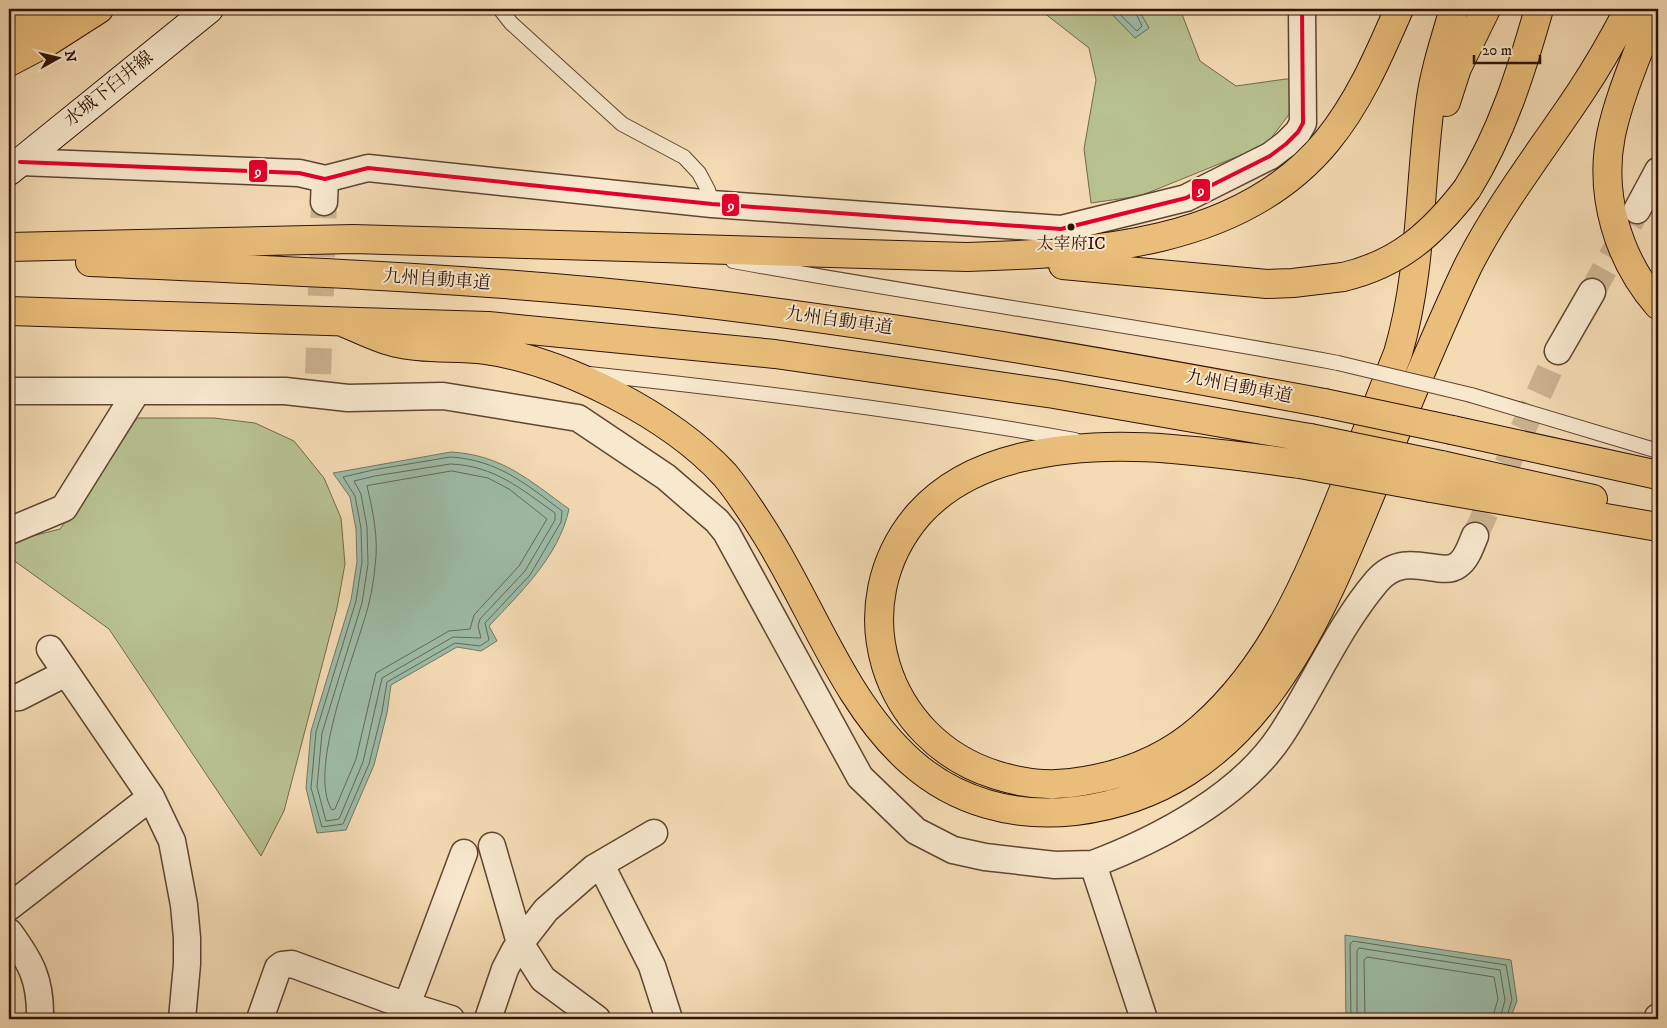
<svg xmlns="http://www.w3.org/2000/svg" width="1667" height="1028" viewBox="0 0 1667 1028" font-family="'IM FELL DW Pica','Noto Serif JP',serif">
<style>
.green{fill:#b8c190;stroke:#736a4a}
.water{fill:#9dbca7;stroke:#717866}
.lines{fill:none;stroke-linecap:round;stroke-linejoin:round}
.shore{stroke:#666856;stroke-width:1}
.street-tunnel{stroke:#ccb391;stroke-width:26;stroke-dasharray:26 13;stroke-linecap:butt}
.lane-casing{stroke:#604531;stroke-width:16}
.street-casing{stroke:#604531;stroke-width:29}
.secondary-casing{stroke:#2e1305;stroke-width:30}
.highway-casing{stroke:#2e1305;stroke-width:30}
.lane{stroke:#f8e8ce;stroke-width:14}
.street{stroke:#f8e8ce;stroke-width:26}
.secondary{stroke:#f8e8ce;stroke-width:28}
.highway{stroke:#eabe7a;stroke-width:28}
.lane-bridge-casing{stroke:#604531;stroke-width:16;stroke-linecap:butt}
.highway-bridge-casing{stroke:#2e1305;stroke-width:30;stroke-linecap:butt}
.lane-bridge{stroke:#f8e8ce;stroke-width:14}
.highway-bridge{stroke:#eabe7a;stroke-width:28}
.bus-1-casing{stroke:#f8e8ce;stroke-width:8}
.bus-1{stroke:#e4002b;stroke-width:4}
.bus-dot{fill:#2e1305;stroke:#f8e8ce;stroke-width:2}
.labels{text-anchor:middle;dominant-baseline:central;stroke-width:4;stroke-linejoin:round;paint-order:stroke}
.bus-label{font-size:17px;fill:#2e1305;stroke:#f8e8ce}
.street-label{font-size:18px;fill:#2e1305;stroke:#f8e8ce}
.line-badge{stroke:#f8e8ce;stroke-width:2}
.badge-label{font-size:14px;text-anchor:middle;font-weight:bold;fill:#fff}
</style>
<rect width="100%" height="100%" fill="#f4dbb4"/>
<filter id="stains"><feTurbulence type="fractalNoise" baseFrequency=".004" numOctaves="4"/><feColorMatrix values="0 0 0 0 .2 0 0 0 0 .09 0 0 0 0 .02 0 0 0 .5 -.17"/></filter>
<radialGradient id="worn" r=".72"><stop offset=".6" stop-color="#630" stop-opacity="0"/><stop offset="1" stop-color="#630" stop-opacity=".3"/></radialGradient>
<path class="green" d="M 1039,9 L 1107,9 L 1135,38 L 1149,28 L 1138,9 L 1180,9 L 1200,61 L 1236,86 L 1286,79 L 1315,80 L 1266,145 L 1140,196 L 1091,203 L 1084,149 L 1096,80 L 1089,48 Z
M 137,418 L 214,418 L 255,423 L 294,441 L 324,478 L 341,518 L 345,564 L 337,608 L 284,811 L 261,856 L 109,629 L 9,557 L 9,542 L 60,529 L 112,457 Z"/>
<path class="water" d="M 1107,9 L 1138,9 L 1149,28 L 1135,38 Z
M 451,452 C 502,455 529,480 569,509 C 559,556 521,592 489,626 L 497,641 L 481,651 L 457,647 L 391,685 L 387,713 L 374,765 L 346,830 L 317,833 L 306,788 L 311,731 L 351,600 L 357,562 L 356,529 L 350,497 L 333,473 Z
M 1345,935 L 1511,960 L 1517,1001 L 1510,1019 L 1346,1019 Z"/>
<g class="lines">
<path class="shore" d="M 1114,9 L 1137,31 L 1142,26 L 1134,9
M 451,457 C 498,460 526,484 562,511 L 561,522 L 530,575 L 485,623 L 489,640 L 480,646 L 455,643 L 387,682 L 382,712 L 369,764 L 343,824 L 322,827 L 311,788 L 316,732 L 356,601 L 362,562 L 361,528 L 355,496 L 343,477 L 373,470 Z
M 451,464 C 495,466 521,489 555,513 L 555,520 L 525,571 L 480,619 L 478,626 L 481,638 L 453,637 L 382,678 L 363,762 L 339,819 L 326,821 L 317,787 L 322,733 L 362,603 L 368,564 L 367,527 L 361,494 L 354,481 L 375,476 Z
M 452,471 L 488,478 L 509,489 L 547,519 L 519,566 L 474,615 L 470,629 L 449,631 L 376,673 L 356,759 L 335,809 L 332,810 C 306,769 358,649 369,603 C 372,591 374,578 375,566 C 379,540 373,511 367,486 Z
M 1351,1019 L 1350,944 L 1353,941 L 1506,965 L 1512,1000 L 1506,1019
M 1357,1019 L 1357,951 L 1359,948 L 1500,970 L 1505,1000 L 1500,1019
M 1365,1019 L 1364,960 L 1367,957 L 1494,977 L 1498,999 L 1492,1019"/>
<path class="street-tunnel" d="M 1592,292 L 1637,210
M 318,374 L 324,202
M 1475,536 L 1558,351"/>
<defs>
<path id="lane" d="M 500,9 L 511,23 L 622,124 L 684,157 L 699,173 L 708,190 L 712,204
M 733,261 C 934,298 1137,325 1338,363
M 589,374 C 752,391 913,411 1075,440
M 1471,395 L 1658,451"/>
<path id="street" d="M 20,162 L 299,173 L 325,179 L 368,168 L 712,204 L 1061,229 L 1186,198 L 1270,156 L 1286,144 L 1298,132 L 1303,123 L 1302,9
M 324,202 L 325,179
M 1637,210 L 1658,171
M 1558,351 L 1592,292
M 9,391 L 285,391 L 348,398 L 443,396 L 578,418 L 666,477 L 717,521 L 726,532 L 860,777 L 916,831 L 953,850 L 985,857 L 1055,865 L 1093,864 C 1159,839 1241,796 1281,735 C 1314,685 1338,627 1377,581 C 1406,548 1440,579 1458,565 C 1467,559 1471,545 1475,536
M 9,531 L 64,508 L 137,391
M 50,649 L 151,797 L 172,841 L 184,905 L 187,938 L 187,964 L 182,1019
M 9,698 L 19,697 L 66,673
M 492,846 L 520,943 L 543,979 L 597,1019
M 1093,864 L 1144,1019
M 601,865 L 652,966 L 669,1019
M 9,907 L 151,797
M 9,932 C 31,962 41,980 40,1019
M 407,1005 L 464,853
M 260,1019 L 278,968 L 282,965 L 292,964 L 390,1000 L 451,1019
M 488,1019 L 505,969 L 515,950 L 546,910 L 594,868 L 654,833
M 1658,1019 L 1658,1017"/>
<path id="secondary" d="M 9,171 L 209,9"/>
<path id="highway" d="M 1654,9 C 1640,50 1620,92 1611,135 C 1599,195 1618,259 1658,305
M 9,34 L 54,9
M 9,62 L 49,41 L 99,9
M 1446,102 L 1457,68 L 1486,9
M 1467,189 C 1502,133 1521,72 1539,9
M 9,247 L 353,239 L 967,257 C 1091,253 1241,246 1327,141 C 1359,102 1379,55 1399,9
M 90,262 C 286,271 482,278 676,300 C 894,325 1109,363 1324,403
M 1063,265 L 1267,284 L 1293,283 L 1343,277
M 9,311 L 488,326 L 775,354 L 1054,394 L 1310,438
M 342,322 C 360,329 378,339 397,343 C 425,350 456,346 485,350 C 564,361 671,416 725,475 C 740,493 752,512 764,531 C 812,606 844,703 911,762 C 956,802 1015,818 1075,811 C 1251,790 1316,627 1375,483 C 1405,410 1434,337 1468,266 C 1499,205 1542,150 1580,93 C 1598,66 1614,38 1629,9
M 1452,430 L 1658,475
M 1300,464 C 1208,452 1111,435 1019,458 C 982,467 945,485 919,514 C 841,604 883,740 996,775 C 1024,784 1054,787 1084,781 C 1127,774 1168,757 1201,728 C 1272,666 1308,579 1342,494 C 1361,447 1379,400 1398,353 C 1422,272 1419,188 1430,105 C 1434,72 1445,40 1454,9
M 1441,465 L 1593,499
M 1431,488 L 1658,527"/>
</defs>
<use href="#lane" class="lane-casing"/>
<use href="#street" class="street-casing"/>
<use href="#secondary" class="secondary-casing"/>
<use href="#highway" class="highway-casing"/>
<use href="#lane" class="lane"/>
<use href="#street" class="street"/>
<use href="#secondary" class="secondary"/>
<use href="#highway" class="highway"/>
<defs>
<path id="lane-bridge" d="M 1338,363 L 1471,395"/>
<path id="highway-bridge" d="M 1343,277 C 1399,264 1433,233 1467,189
M 1324,403 L 1452,430
M 1310,438 L 1441,465
M 1300,464 L 1431,488"/>
</defs>
<use href="#lane-bridge" class="lane-bridge-casing"/>
<use href="#highway-bridge" class="highway-bridge-casing"/>
<use href="#lane-bridge" class="lane-bridge"/>
<use href="#highway-bridge" class="highway-bridge"/>
<defs>
<path id="bus-1" d="M 20,162 L 299,173 L 325,179 L 368,168 L 712,204 L 1061,229 L 1186,198 L 1270,156 L 1286,144 L 1298,132 L 1303,123 L 1302,9"/>
</defs>
<use href="#bus-1" class="bus-1-casing"/>
<use href="#bus-1" class="bus-1"/>
</g>
<circle class="bus-dot" cx="1071" cy="227" r="4.5"/>
<g class="labels">
<g class="bus-label">
<text x="1071" y="244">太宰府IC</text>
</g>
<g class="street-label">
<text transform="translate(109 89) rotate(-39)">水城下臼井線</text>
<text transform="translate(437 280) rotate(4)">九州自動車道</text>
<text transform="translate(839 321) rotate(8)">九州自動車道</text>
<text transform="translate(1239 387) rotate(11)">九州自動車道</text>
</g>
</g>
<g class="line-badge">
<rect x="248" y="159" width="20" height="24" rx="5" fill="#e4002b"/>
<rect x="1191" y="178" width="20" height="24" rx="5" fill="#e4002b"/>
<rect x="721" y="193" width="19" height="24" rx="5" fill="#e4002b"/>
</g>
<g class="badge-label">
<text x="258" y="176">9</text>
<text x="1201" y="195">9</text>
<text x="731" y="210">9</text>
</g>
<rect width="1667" height="1028" fill="none" stroke="#f4dbb4" stroke-width="30"/>
<rect x="10" y="10" width="1647" height="1008" fill="none" stroke="#2e1305" stroke-width="2.5"/>
<rect x="15" y="15" width="1637" height="998" fill="none" stroke="#2e1305"/>
<g transform="translate(58 58) rotate(82)" stroke="#f8e8ce" stroke-width="4" paint-order="stroke">
<path d="M0-4L9 19L0 12L-9 19Z" fill="#2e1305"/>
<text y="-8" font-size="14" font-weight="bold" text-anchor="middle" fill="#2e1305">N</text>
</g>
<path d="M1474 55v8h66v-8" fill="none" stroke="#2e1305" stroke-width="2.5"/>
<text x="1482" y="55" font-size="15" fill="#2e1305" stroke="#f8e8ce" stroke-width="4" paint-order="stroke">20 m</text>
<rect width="100%" height="100%" filter="url(#stains)"/>
<rect width="100%" height="100%" fill="url(#worn)"/>
</svg>
